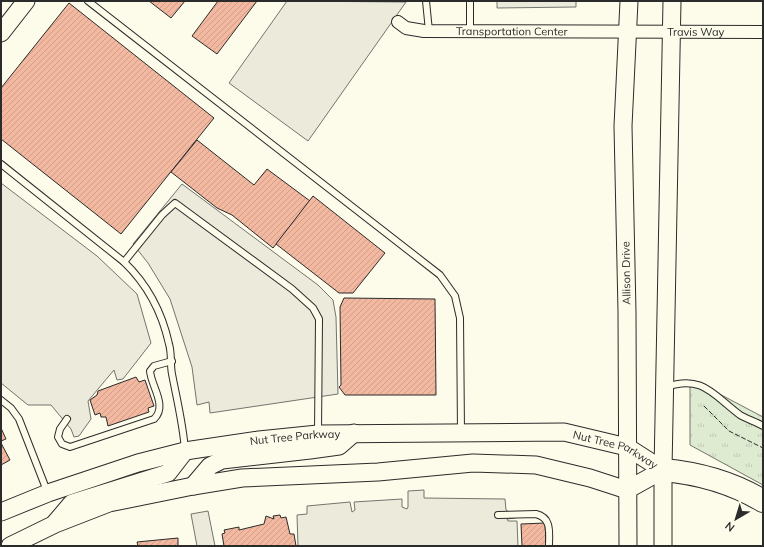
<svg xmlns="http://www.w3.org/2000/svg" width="764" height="547" font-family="Mulish,sans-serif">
<defs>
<pattern id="grass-tufts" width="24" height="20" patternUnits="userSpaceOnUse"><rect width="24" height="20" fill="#deebd1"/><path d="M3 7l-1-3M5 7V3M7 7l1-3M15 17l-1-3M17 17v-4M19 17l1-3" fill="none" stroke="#bfcab4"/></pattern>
<pattern id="building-hatch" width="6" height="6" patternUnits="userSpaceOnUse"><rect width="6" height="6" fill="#f2b8a0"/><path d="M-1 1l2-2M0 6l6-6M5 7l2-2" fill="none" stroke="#d09e8a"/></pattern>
</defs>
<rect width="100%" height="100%" fill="#fdfbea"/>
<path fill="url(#grass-tufts)" stroke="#74746e" d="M690 380 710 389 763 417V485L690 445Z"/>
<g fill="#eceadb" stroke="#74746e">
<path d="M287 1 406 2 308 141 229 83Z"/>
<path d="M497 1H576V7L497 8Z"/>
<path d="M1 183 97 256 137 294 151 343 123 379 117 380 114 370 88 401 91 419 79 436 74 437 71 429 51 405H28L1 383Z"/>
<path d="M182 184 318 285 333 300 336 317 338 394 210 413 209 402 197 405 192 367 170 299 148 263 133 244Z"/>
<path d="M424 490V498L505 499 506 510 509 512 515 513V518L507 519 508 521H517L518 546H298L297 515 307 514V506L350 502 352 512 355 510 354 502 402 499V507L407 509 408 507V491Z"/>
<path d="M208 511 215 546H197L191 514Z"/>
</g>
<g fill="url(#building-hatch)" stroke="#2b2b2b">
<path d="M149 1H185L171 18Z"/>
<path d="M218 1H257L217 54 192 36Z"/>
<path d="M69 3 214 118 121 234 1 139V88Z"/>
<path d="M197 140 254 185 267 169 310 201 273 248 232 215 217 208 171 172Z"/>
<path d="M313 196 385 253 353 293H339L276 244Z"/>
<path d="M344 298 435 299 436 395H345L339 387 341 385 340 307Z"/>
<path d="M136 377 139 382 145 380 154 406 148 408 149 412 108 426 106 417H101L100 413 95 415 90 400 97 395 98 391Z"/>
<path d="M1 428 6 439 1 441Z"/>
<path d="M1 443 10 460 1 465Z"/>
<path d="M280 515 281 518 286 517 290 534H294L296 546H224L222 534 225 533 224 530 239 527V530L264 524 266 516 274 519 273 516Z"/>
<path d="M545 523 546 543H548L549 546H522L521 524Z"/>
<path d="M178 538V546H138L137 542Z"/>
</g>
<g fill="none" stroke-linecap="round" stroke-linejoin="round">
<defs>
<g id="lane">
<path d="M88 1 440 275 455 296 460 318 461 432"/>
<path d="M426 1 429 31"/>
<path d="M470 31V1"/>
<path d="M1 164 124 262C148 285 162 312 169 344 172 354 170 364 172 374 177 400 183 424 185 450"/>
<path d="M124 262 162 215 175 203 292 289 313 308 319 319 318 432"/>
<path d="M666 387C703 374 714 396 740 415 747 419 756 422 763 426"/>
<path d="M1 400 11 408 19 419 47 491"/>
<path d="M67 419 60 429 58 437 62 444 70 447 154 419C168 406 151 386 150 371L154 366 172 361"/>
<path d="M498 515 536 514C552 518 549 532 549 546"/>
</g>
<g id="street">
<path id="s1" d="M398 22 406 28 424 31 763 32"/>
</g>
<g id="secondary">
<path d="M1 33 26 1"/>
<path d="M193 486 210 466 222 460 310 450 339 446 354 433"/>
<path id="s2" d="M1 512 48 493 138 463 185 451 259 440 318 434 564 432 627 447 663 470"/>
<path d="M55 523 72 503 168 473 185 451"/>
<path d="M10 546 55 524 109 503 193 486 242 478 378 472 473 463 536 465 590 478 627 490 663 470"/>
<path d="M628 546 627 312 623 126 629 1"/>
<path d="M663 546V470L672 1"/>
</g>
<path id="highway" d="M663 470C697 473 733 483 763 501"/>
</defs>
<use href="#lane" stroke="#2b2b2b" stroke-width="8"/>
<use href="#street" stroke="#2b2b2b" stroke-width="14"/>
<use href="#secondary" stroke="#2b2b2b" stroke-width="19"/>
<use href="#highway" stroke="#2b2b2b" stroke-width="24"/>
<use href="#lane" stroke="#fdfbea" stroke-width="6"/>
<use href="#street" stroke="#fdfbea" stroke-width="12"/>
<use href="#secondary" stroke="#fdfbea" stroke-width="17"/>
<use href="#highway" stroke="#fdfbea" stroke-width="22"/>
<path stroke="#2b2b2b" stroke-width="1" stroke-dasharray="5 2" stroke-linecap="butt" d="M704 406 729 431 763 448"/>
</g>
<g text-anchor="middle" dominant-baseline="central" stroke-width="3" stroke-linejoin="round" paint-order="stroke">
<g font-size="11" fill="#2b2b2b" stroke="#fdfbea">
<text stroke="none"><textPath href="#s1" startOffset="116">Transportation Center</textPath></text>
<text stroke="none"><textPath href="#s1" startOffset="300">Travis Way</textPath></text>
<text transform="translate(626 273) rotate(-91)">Allison Drive</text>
<text stroke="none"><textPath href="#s2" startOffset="305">Nut Tree Parkway</textPath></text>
<text stroke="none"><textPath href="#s2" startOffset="629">Nut Tree Parkway</textPath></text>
</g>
</g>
<rect width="764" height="547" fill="none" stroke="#2b2b2b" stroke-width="4"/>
<g transform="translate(736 519) rotate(218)" stroke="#fdfbea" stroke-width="3" paint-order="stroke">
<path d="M0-3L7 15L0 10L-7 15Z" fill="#2b2b2b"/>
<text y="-6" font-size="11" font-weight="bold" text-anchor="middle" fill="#2b2b2b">N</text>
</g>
</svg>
